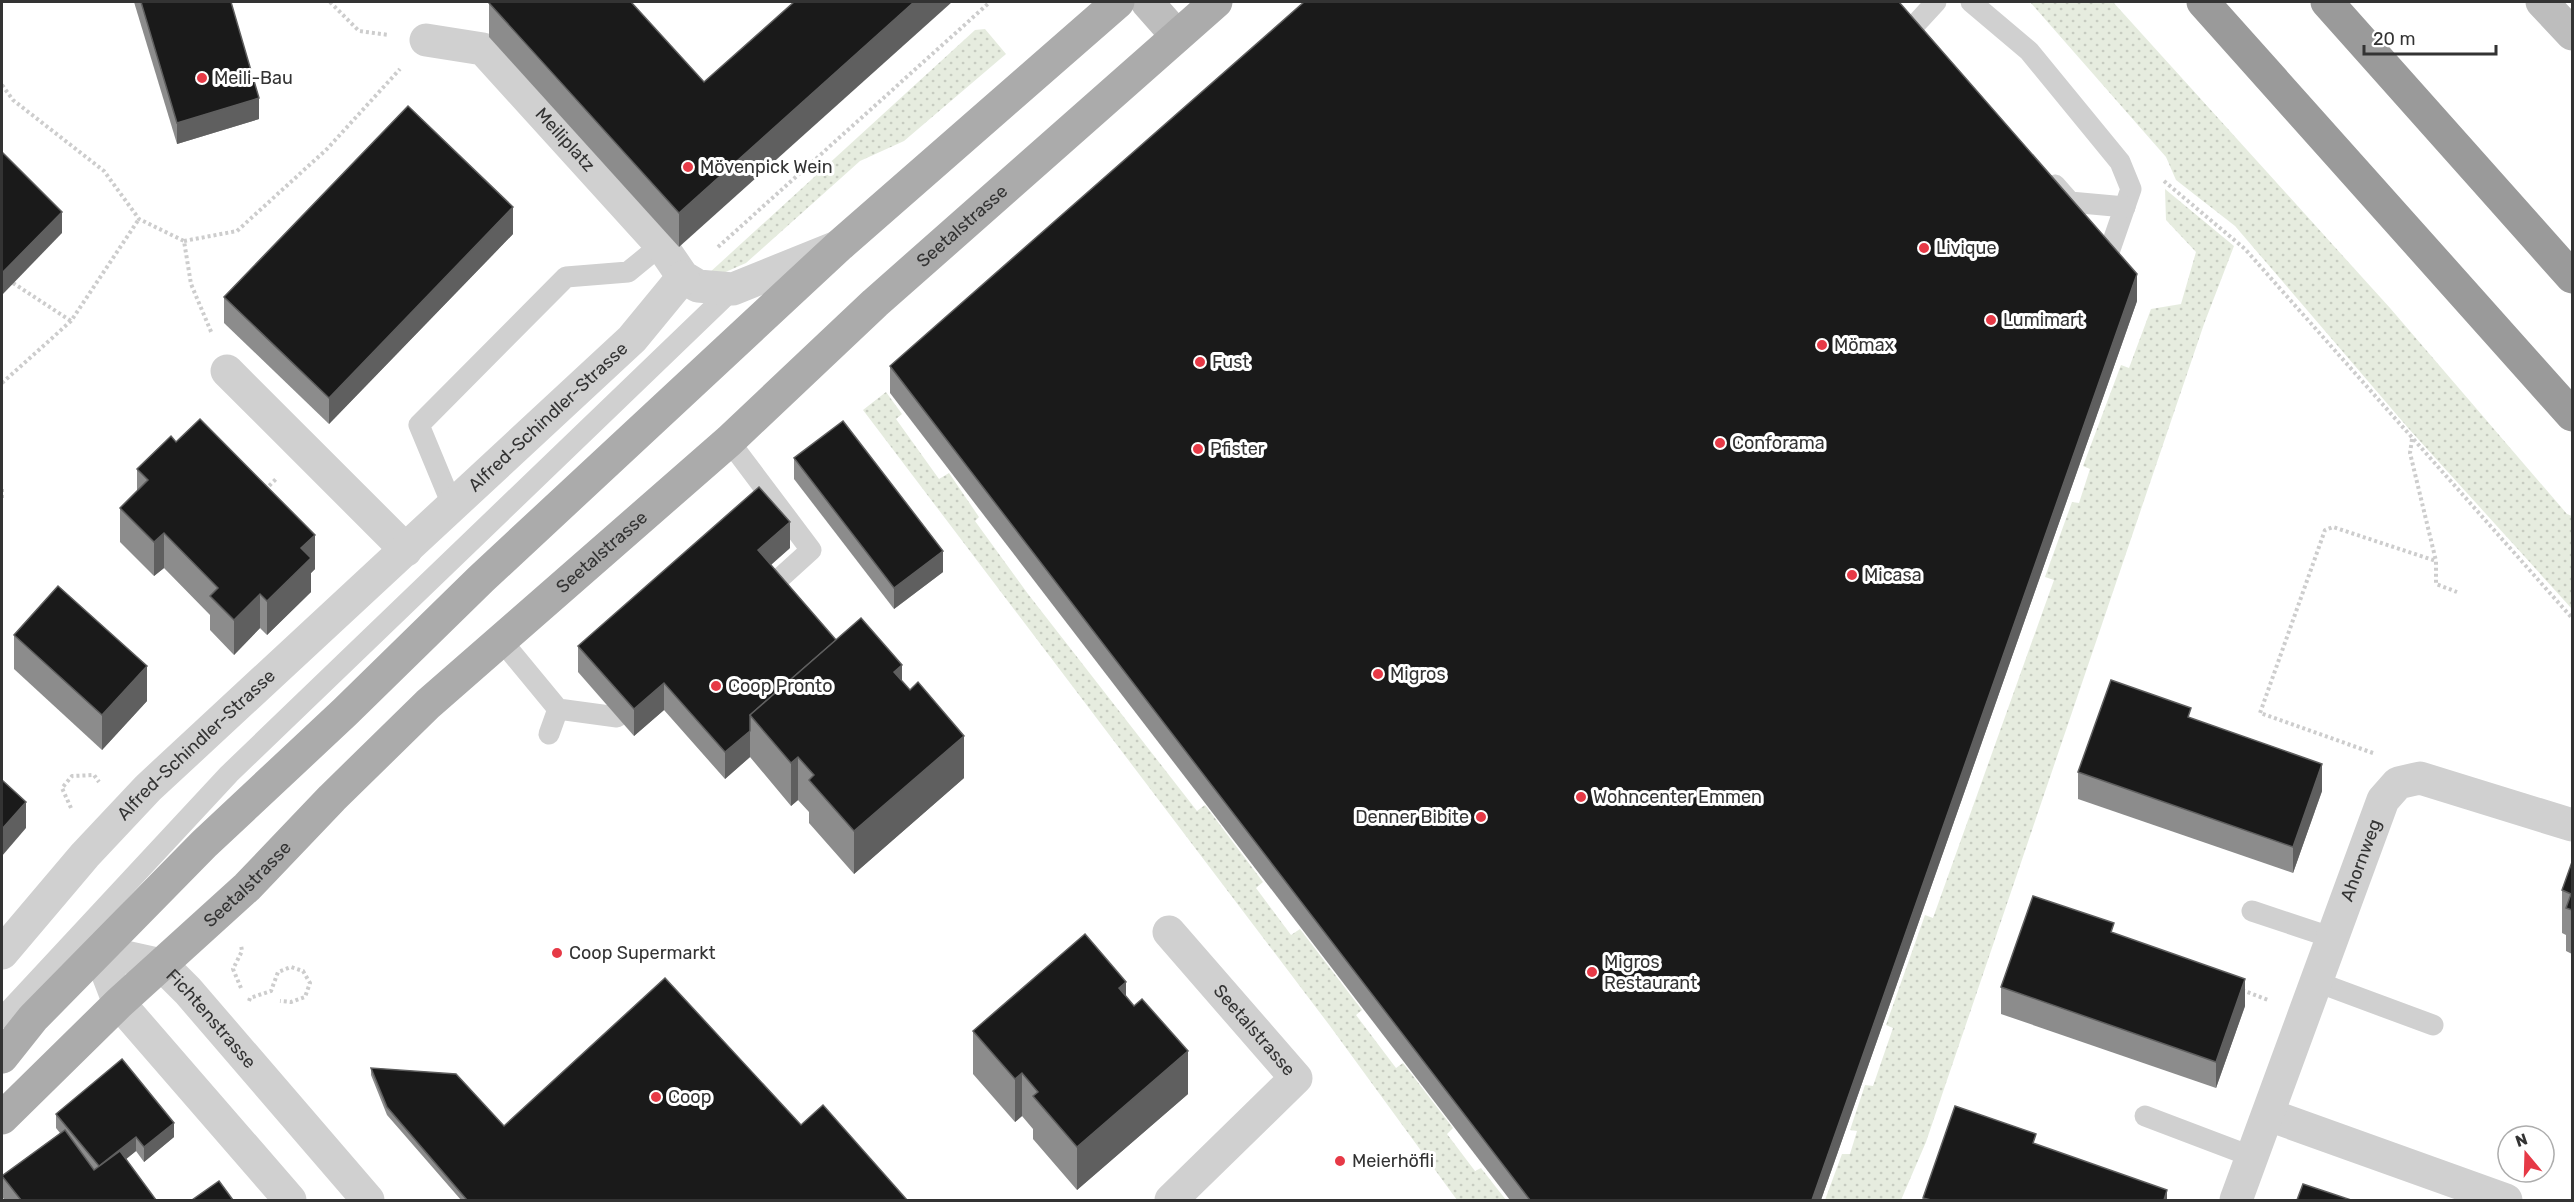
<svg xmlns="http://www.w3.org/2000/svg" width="2574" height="1202" font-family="Rubik,sans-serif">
<defs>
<pattern id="grass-dots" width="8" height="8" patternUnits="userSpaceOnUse" patternTransform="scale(1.5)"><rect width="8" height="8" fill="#e6ecdf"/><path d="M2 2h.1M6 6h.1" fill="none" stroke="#c6cbc0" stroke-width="1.8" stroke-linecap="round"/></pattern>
</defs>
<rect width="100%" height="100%" fill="#fff"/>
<g fill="url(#grass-dots)">
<path d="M2030 2H2113L2390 308 2567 514 2572 516V609L2409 429 2235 226 2176 180 2166 157Z"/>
<path d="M985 29 1006 54 904 141 860 161 746 263 721 274H708L975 30Z"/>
<path d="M2165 189 2234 246 2204 324 1926 1142 1901 1200H1825L1842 1154H1850L1857 1131 1850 1130 1865 1085 1873 1086 1893 1028 1886 1025 1925 915 1933 918 2054 580 2045 577 2072 502 2079 503 2090 469 2083 466 2121 365 2129 368 2151 309 2181 304 2196 252 2166 220Z"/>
<path d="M886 392 902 414 896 419 939 479 949 473 979 517 975 521 1028 594 1197 811 1205 805 1263 882 1256 888 1291 935 1300 929 1362 1010 1356 1015 1396 1068 1403 1063 1453 1128 1447 1134 1475 1171 1481 1168 1506 1200H1457L1330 1026 863 410Z"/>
</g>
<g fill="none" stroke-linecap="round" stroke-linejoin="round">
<g stroke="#cdcdcd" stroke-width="4" stroke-dasharray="3 3" stroke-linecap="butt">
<path d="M330 2 359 31 389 35"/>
<path d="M2 85 13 100 104 171 139 219 184 241 191 284 212 334"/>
<path d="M2164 181 2245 249 2572 618"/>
<path d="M184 241 237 231 327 149 400 69"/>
<path d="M718 247 990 2"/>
<path d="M13 283 71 321"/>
<path d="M2 383 71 321 139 219"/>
<path d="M2412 439 2410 453 2436 561V584L2457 592"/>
<path d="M2 489V498"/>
<path d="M265 490 277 478"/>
<path d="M2373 753 2260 713 2325 530 2333 527 2436 561"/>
<path d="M71 808 62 788 72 776 94 775 99 782"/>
<path d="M241 988 233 969 242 951 241 945"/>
<path d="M2242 990 2268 1000"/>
<path d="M249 1001 250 998 271 991 278 972 291 967 303 971 310 983 305 997 291 1002 280 1001"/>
</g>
<g stroke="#d0d0d0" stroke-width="21">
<path d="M1971 2 2029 51 2120 162 2131 189 2105 264"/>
<path d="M1903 32 1913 27 1936 2"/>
<path d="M2055 185 2070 202 2125 207"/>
<path d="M729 441 811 550 768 589"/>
<path d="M453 507 419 425 566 277 628 272 661 245"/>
<path d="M501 640 558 709 617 717"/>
<path d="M549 734 558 709"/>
<path d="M2252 911 2333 938"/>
<path d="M2317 982 2433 1025"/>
<path d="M2 1018 229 774 733 289"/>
<path d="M2145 1116 2253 1157"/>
</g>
<g stroke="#d0d0d0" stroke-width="33">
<path id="s1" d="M426 40 483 49 661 245 683 277 698 286 733 289 837 247"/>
<path d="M227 371 406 550"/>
<path id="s2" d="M1169 932 1296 1078 1171 1200"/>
<path id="s3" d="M2 953 85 855 148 788 632 339 683 277"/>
<path d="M2269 1115 2506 1200"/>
<path id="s4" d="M290 1200 119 1003 99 951 162 965 188 991 368 1200"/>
<path id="s5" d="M2236 1200 2383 800 2398 783 2420 778 2572 825"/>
</g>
<g stroke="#bdbdbd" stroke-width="33">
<path d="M1147 2 1177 36"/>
<path d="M2542 2 2572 34"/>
</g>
<g stroke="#ababab" stroke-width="33">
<path d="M2 1057 33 1018 204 844 345 712 481 579 840 245 1118 2"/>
<path id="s6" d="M2 1118 119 1003 247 887 332 798 428 704 729 441 875 303 1216 2"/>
</g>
<g stroke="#9a9a9a" stroke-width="33">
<path d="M2203 2 2572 415"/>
<path d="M2327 2 2572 277"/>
</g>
</g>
<g fill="#8c8c8c">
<path d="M134 2H231L259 119 177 144Z"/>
<path d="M489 3 704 82 679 247 489 37Z"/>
<path d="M513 234 329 424 224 323V297Z"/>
<path d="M2137 301 1821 1200H1510L890 393V366Z"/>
<path d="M794 458 943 572 894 609 794 479Z"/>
<path d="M137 469 315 569 311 573V592L267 635 260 628 234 655 210 630V615L164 568 154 576 120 542V508L137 491Z"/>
<path d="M790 548 771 565 836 640 902 681 964 778 854 874 809 823V812L798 800 791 806 750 757 725 779 664 710 634 736 578 672V646Z"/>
<path d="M14 635 147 701 102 750 14 669Z"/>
<path d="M2191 718 2322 791 2293 873 2078 799V772Z"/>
<path d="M2572 862V954L2566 951V935L2562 933V890Z"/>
<path d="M2114 933 2245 1006 2216 1088 2001 1014V987Z"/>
<path d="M1126 997 1188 1094 1077 1190 1033 1139V1129L1022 1116 1015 1122 973 1074V1031Z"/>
<path d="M371 1068 504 1126 907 1200H461L387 1115 371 1075Z"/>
<path d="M56 1114 174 1137 144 1162 136 1151 126 1159 156 1200H5L2 1197V1176L60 1133 56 1128Z"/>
</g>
<g fill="#5f5f5f">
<path d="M914 2H952L679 247V213Z"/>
<path d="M259 98V119L177 144V123Z"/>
<path d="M513 207V234L329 424V398Z"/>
<path d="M62 212V233L2 295V273Z"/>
<path d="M2137 274V301L1821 1200H1812Z"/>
<path d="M790 522V548L758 576V550Z"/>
<path d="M164 533V568L154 576V542Z"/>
<path d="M315 535V569L311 573V592L267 635V601L301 548Z"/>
<path d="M943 551V572L894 609V588Z"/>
<path d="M260 594V628L234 655V620Z"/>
<path d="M902 665V708L894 672Z"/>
<path d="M147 666V701L102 750V715Z"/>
<path d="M664 683V710L634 736V709Z"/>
<path d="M750 731V757L725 779V752Z"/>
<path d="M964 736V778L854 874V831Z"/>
<path d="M798 757V800L791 806V763Z"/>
<path d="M2322 764V791L2293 873V847Z"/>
<path d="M26 802V828L2 856V829Z"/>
<path d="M2245 979V1006L2216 1088V1062Z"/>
<path d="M1126 982V1025L1119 988Z"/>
<path d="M1188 1051V1094L1077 1190V1147Z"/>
<path d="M1022 1073V1116L1015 1122V1079Z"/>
<path d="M174 1123V1137L144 1162V1147Z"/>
<path d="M136 1137V1151L99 1181V1167Z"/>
<path d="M2167 1190V1200H2164Z"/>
</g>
<g fill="#1a1a1a" stroke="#5f5f5f" stroke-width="1.5">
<path d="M141 2H231L259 98 177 123Z"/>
<path d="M491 2H631L704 82 794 2H914L679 213 489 3Z"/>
<path d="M1304 2H1899L2137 274 1812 1200H1530L890 366Z"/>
<path d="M408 106 513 207 329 398 224 297Z"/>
<path d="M2 152 62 212 2 273Z"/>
<path d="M200 419 315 535 301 548 311 558 267 601 260 594 234 620 210 596 218 588 164 533 154 542 120 508 148 480 137 469 171 436 176 442Z"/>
<path d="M843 421 943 551 894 588 794 458Z"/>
<path d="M759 487 790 522 758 550 836 640 750 715V731L725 752 664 683 634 709 578 646Z"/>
<path d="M58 586 147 666 102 715 14 635Z"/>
<path d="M861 618 902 665 894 672 910 690 918 682 964 736 854 831 809 780 814 775 798 757 791 763 750 715Z"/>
<path d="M2111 680 2191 708 2188 717 2322 764 2293 847 2078 772Z"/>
<path d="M2 780 26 802 2 829Z"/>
<path d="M2572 862V910L2566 908 2571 894 2562 890Z"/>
<path d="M2033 896 2114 923 2111 932 2245 979 2216 1062 2001 987Z"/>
<path d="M1085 934 1126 982 1119 988 1134 1006 1142 999 1188 1051 1077 1147 1033 1096 1038 1092 1022 1073 1015 1079 973 1031Z"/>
<path d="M665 978 801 1125 823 1105 907 1200H467L387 1107 371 1068 456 1074 504 1126Z"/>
<path d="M122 1059 174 1123 144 1147 136 1137 99 1166 56 1114Z"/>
<path d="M1955 1106 2036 1134 2033 1143 2167 1190 2164 1200H1931L1923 1198Z"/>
<path d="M65 1130 94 1170 120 1151 156 1200H21L2 1176Z"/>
<path d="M219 1181 233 1200H192Z"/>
<path d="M2303 1184 2351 1200H2297Z"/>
</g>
<g fill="#e63946" stroke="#fff" stroke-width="2">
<circle cx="202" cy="78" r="6"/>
<circle cx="688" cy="167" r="6"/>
<circle cx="1924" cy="248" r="6"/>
<circle cx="1991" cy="320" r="6"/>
<circle cx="1822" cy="345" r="6"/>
<circle cx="1200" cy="362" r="6"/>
<circle cx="1720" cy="443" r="6"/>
<circle cx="1198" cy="449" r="6"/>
<circle cx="1852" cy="575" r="6"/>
<circle cx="1378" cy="674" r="6"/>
<circle cx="716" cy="686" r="6"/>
<circle cx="1581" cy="797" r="6"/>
<circle cx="1481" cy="817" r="6"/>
<circle cx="557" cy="953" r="6"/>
<circle cx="1592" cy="972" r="6"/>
<circle cx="656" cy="1097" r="6"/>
<circle cx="1340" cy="1161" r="6"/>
</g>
<g text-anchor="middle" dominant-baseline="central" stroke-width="6" stroke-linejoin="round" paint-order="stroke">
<g font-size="18" fill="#333" stroke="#fff" text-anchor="start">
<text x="214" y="78">Meili-Bau</text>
<text x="700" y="167">Mövenpick Wein</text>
<text x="1936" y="248">Livique</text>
<text x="2003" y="320">Lumimart</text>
<text x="1834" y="345">Mömax</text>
<text x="1212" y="362">Fust</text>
<text x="1732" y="443">Conforama</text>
<text x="1210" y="449">Pfister</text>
<text x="1864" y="575">Micasa</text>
<text x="1390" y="674">Migros</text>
<text x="728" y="686">Coop Pronto</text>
<text x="1593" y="797">Wohncenter Emmen</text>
<text x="1469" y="817" text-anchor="end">Denner Bibite</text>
<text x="569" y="953">Coop Supermarkt</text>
<text x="1604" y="962">Migros<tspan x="1604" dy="21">Restaurant</tspan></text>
<text x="668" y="1097">Coop</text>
<text x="1352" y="1161">Meierhöfli</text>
</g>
<g font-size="18" fill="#333" stroke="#fff">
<text stroke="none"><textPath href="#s1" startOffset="180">Meiliplatz</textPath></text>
<text stroke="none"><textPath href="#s6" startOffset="1311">Seetalstrasse</textPath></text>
<text stroke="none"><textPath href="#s3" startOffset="766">Alfred-Schindler-Strasse</textPath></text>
<text stroke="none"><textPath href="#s6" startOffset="825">Seetalstrasse</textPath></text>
<text stroke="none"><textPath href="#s3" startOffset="285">Alfred-Schindler-Strasse</textPath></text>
<text stroke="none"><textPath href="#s5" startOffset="362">Ahornweg</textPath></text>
<text stroke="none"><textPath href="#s6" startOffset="339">Seetalstrasse</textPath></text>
<text stroke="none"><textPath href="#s4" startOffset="454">Fichtenstrasse</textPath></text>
<text stroke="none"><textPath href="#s2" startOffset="130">Seetalstrasse</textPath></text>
</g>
</g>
<rect width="2574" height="1202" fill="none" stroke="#333333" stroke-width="6"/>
<g transform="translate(2526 1154) rotate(341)"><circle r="28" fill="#ffffff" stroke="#adadad" stroke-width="1.5"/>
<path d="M0-4.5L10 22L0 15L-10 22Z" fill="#e63946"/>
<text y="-9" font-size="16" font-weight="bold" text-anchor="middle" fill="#333333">N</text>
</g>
<path d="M2364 45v9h132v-9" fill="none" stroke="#333333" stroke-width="3"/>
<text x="2373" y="45" font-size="18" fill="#333333" stroke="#ffffff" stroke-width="4.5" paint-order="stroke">20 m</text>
</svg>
